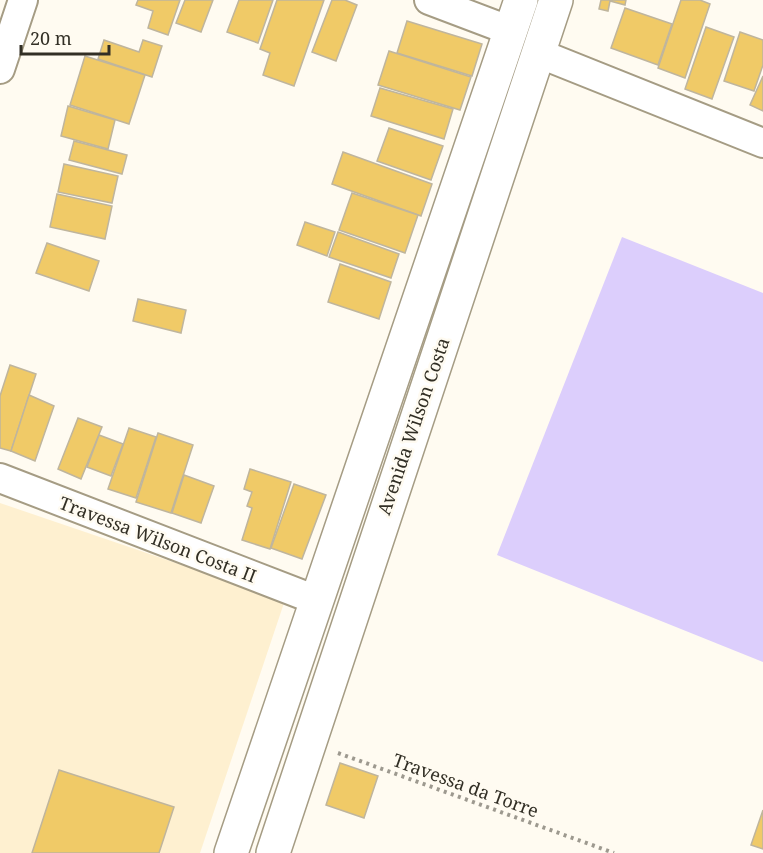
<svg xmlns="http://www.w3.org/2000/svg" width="763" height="853" font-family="'Noto Serif',serif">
<rect width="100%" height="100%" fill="#fffbf1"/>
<path fill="#fef0d0" d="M0 503 285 600 200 853H0Z"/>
<path fill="#dccefc" d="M622 237 763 293V662L497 555Z"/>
<g fill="#f0ca67" stroke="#bfb59d" stroke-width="1.5">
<path d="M138 0H180L168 35 148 28 153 11 136 5Z"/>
<path d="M185 0H213L201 32 176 23Z"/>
<path d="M239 0H273L258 43 227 32Z"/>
<path d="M277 0H324L294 86 263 75 270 53 260 49Z"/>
<path d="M332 0H345L357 5 336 61 312 52Z"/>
<path d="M601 0H626L625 5 610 1 608 11 599 9Z"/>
<path d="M681 0H700L710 4 685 78 658 68Z"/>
<path d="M625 8 672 24 658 65 611 48Z"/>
<path d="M407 21 482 44 472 76 397 53Z"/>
<path d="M706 27 734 37 712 99 685 89Z"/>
<path d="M740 32 763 40V65L754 91 724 81Z"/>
<path d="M104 40 139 52 143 40 162 46 152 77 98 59Z"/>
<path d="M389 51 471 77 460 110 378 85Z"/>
<path d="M85 56 145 75 129 124 70 105Z"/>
<path d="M763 76V111L750 105Z"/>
<path d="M380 88 453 109 444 139 371 116Z"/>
<path d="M68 106 115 120 108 149 61 136Z"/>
<path d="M389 128 443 146 431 180 377 161Z"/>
<path d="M74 141 127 155 122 174 69 160Z"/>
<path d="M343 152 432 184 421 216 332 184Z"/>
<path d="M64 164 118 176 112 203 58 192Z"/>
<path d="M352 193 418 215 405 253 339 230Z"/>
<path d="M57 194 112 206 105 239 50 227Z"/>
<path d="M305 222 335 232 327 256 297 245Z"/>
<path d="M338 232 399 254 391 278 329 257Z"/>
<path d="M47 243 99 261 89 291 36 273Z"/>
<path d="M340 264 391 282 379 319 328 302Z"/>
<path d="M138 299 186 310 181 333 133 321Z"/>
<path d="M10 365 36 374 11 451 0 448V396Z"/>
<path d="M29 395 54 406 35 461 11 451Z"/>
<path d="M78 418 102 427 81 479 58 469Z"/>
<path d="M129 428 156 437 136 498 108 489Z"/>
<path d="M158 433 193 445 171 513 136 502Z"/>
<path d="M99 435 123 444 111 476 87 467Z"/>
<path d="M250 469 291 482 270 549 242 540 252 508 247 506 252 492 244 489Z"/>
<path d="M184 475 214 486 201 523 172 513Z"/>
<path d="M294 484 326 495 302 559 271 548Z"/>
<path d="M340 763 378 776 364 818 326 805Z"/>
<path d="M59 770 174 807 159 853H32Z"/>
<path d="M763 810V849L751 845Z"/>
</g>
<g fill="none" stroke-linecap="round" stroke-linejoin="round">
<defs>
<g id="minor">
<path d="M429 0 511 31"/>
<path d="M538 53 763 143"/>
<path d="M0 69 23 0"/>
<path d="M0 478 316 600"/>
</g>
<g id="tertiary">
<path d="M231 853 521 0"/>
<path d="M273 853 556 0"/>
</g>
</defs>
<use href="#minor" stroke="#a59c84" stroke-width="32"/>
<use href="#tertiary" stroke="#a59c84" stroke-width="36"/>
<path stroke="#9d998f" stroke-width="4" stroke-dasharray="3 4.5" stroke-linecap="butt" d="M338 753 614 853"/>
<use href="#minor" stroke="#fff" stroke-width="28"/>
<use href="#tertiary" stroke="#fff" stroke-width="33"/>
</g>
<g text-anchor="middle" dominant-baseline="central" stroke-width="5" stroke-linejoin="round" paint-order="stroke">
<g font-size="18" fill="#322f25" stroke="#fffbf1">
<text transform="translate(413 426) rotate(-71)">Avenida Wilson Costa</text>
<text transform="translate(158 539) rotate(21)">Travessa Wilson Costa II</text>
<text transform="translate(466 785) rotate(20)">Travessa da Torre</text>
</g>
</g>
<path d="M21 45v9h88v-9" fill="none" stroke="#322f25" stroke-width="3"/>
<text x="30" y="45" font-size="18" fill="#322f25" stroke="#fffbf1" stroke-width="4.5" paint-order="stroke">20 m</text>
</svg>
